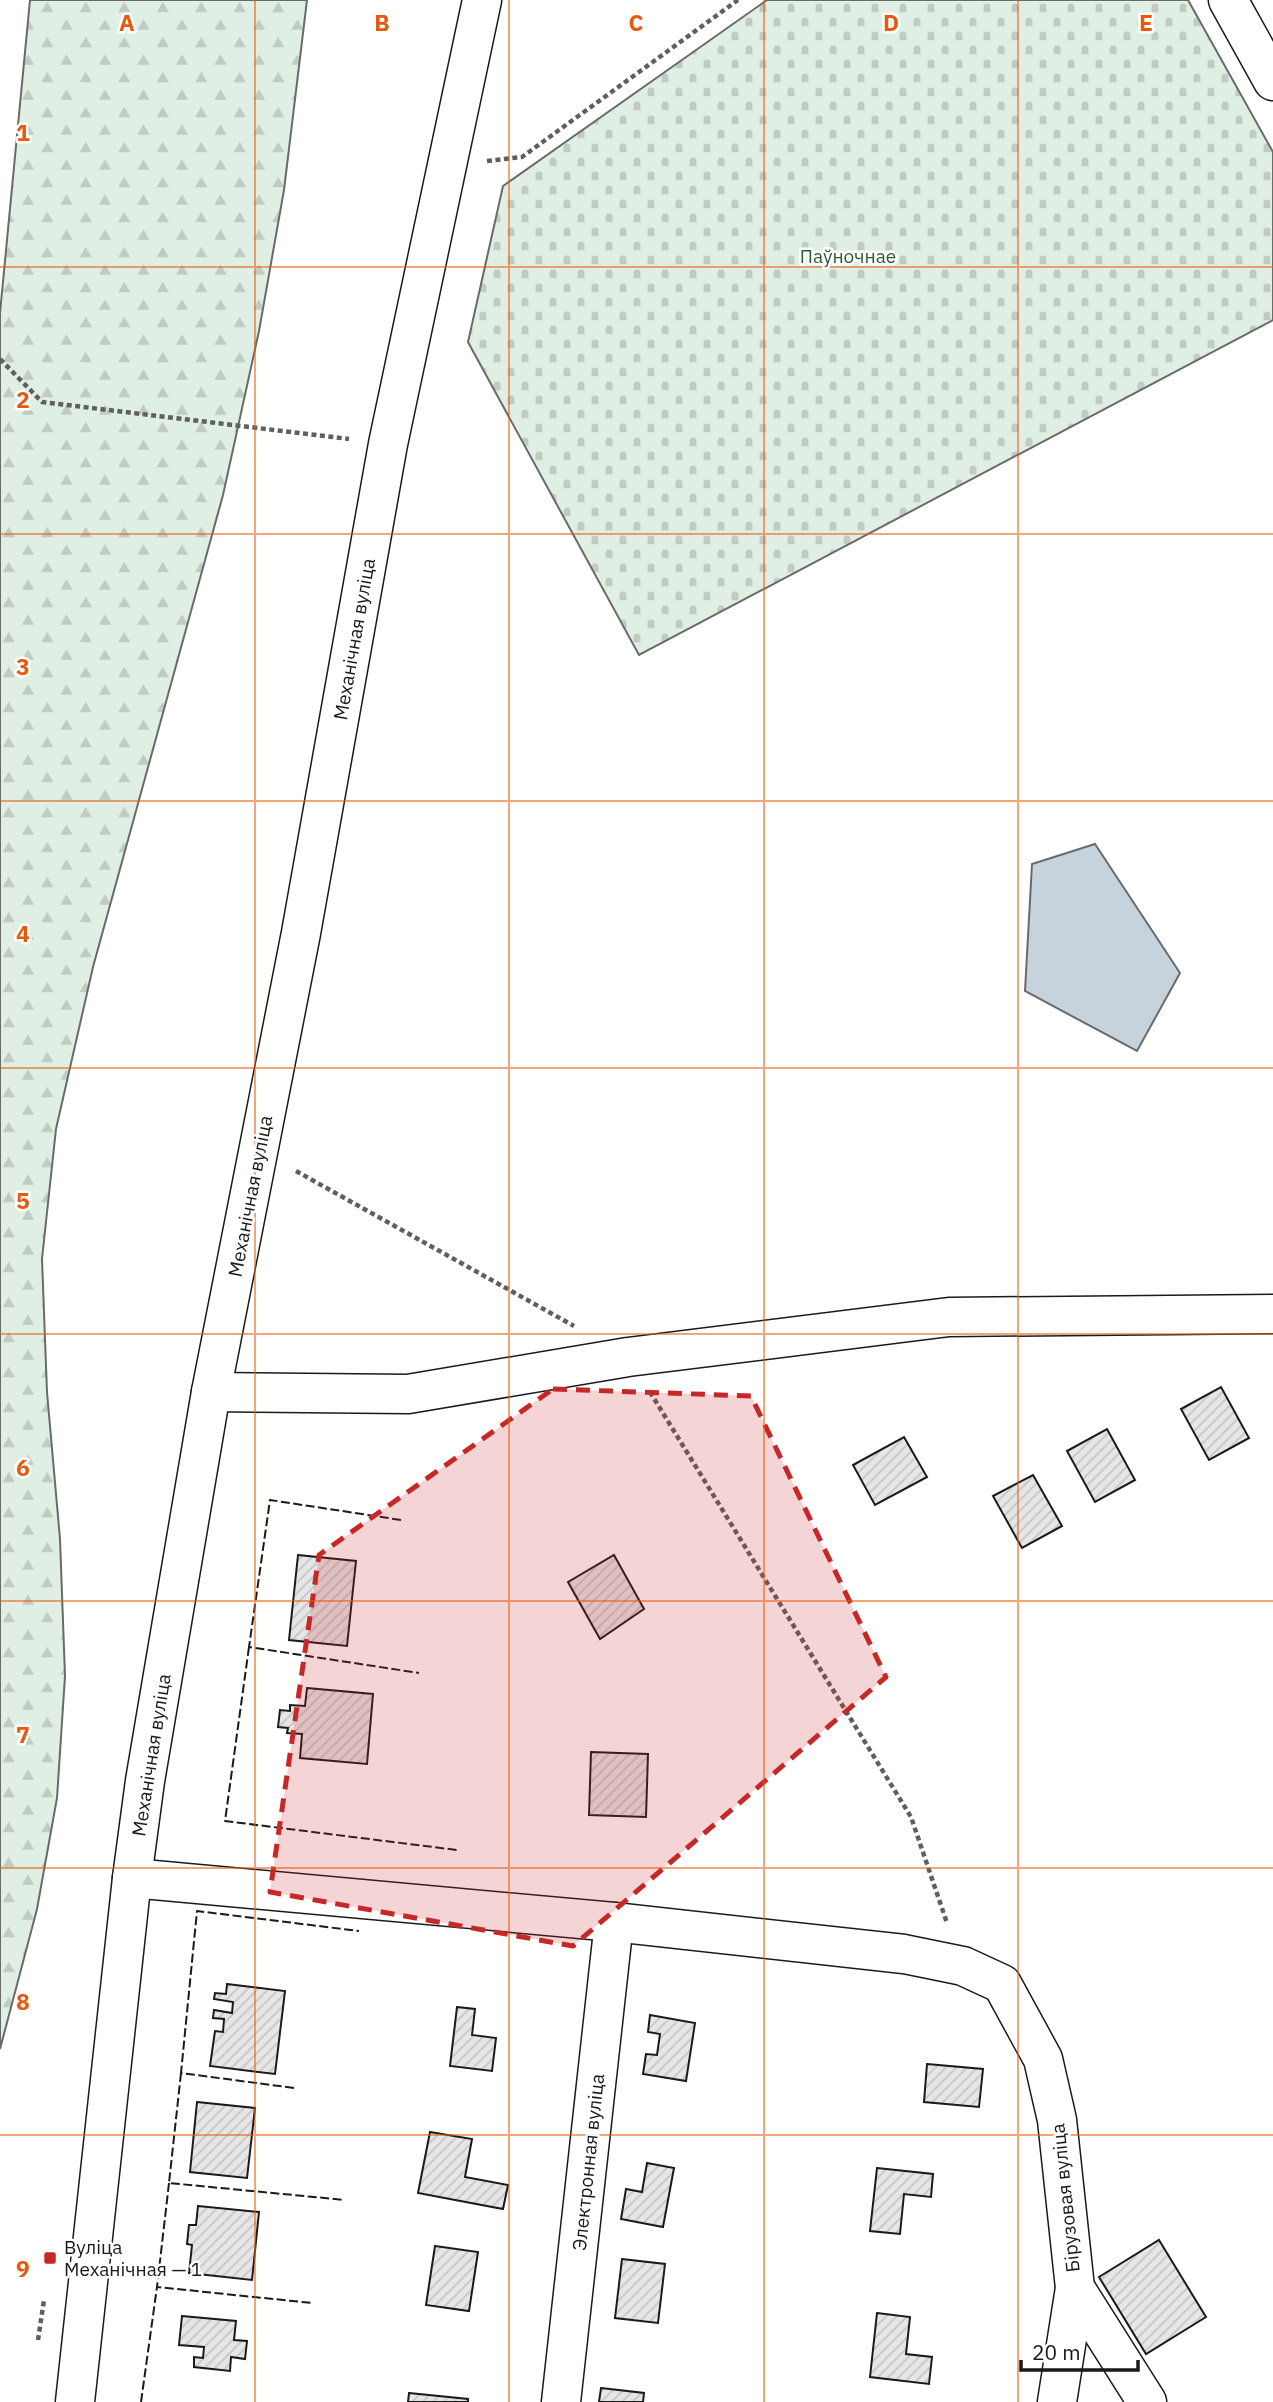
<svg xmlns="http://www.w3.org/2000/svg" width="1273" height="2402" font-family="'IBM Plex Sans',sans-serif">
<defs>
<pattern id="forest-firs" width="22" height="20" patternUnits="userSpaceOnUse" patternTransform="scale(1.75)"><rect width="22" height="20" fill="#e0efe3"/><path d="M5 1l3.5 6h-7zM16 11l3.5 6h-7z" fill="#c0ccc2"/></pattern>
<pattern id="cemetery-stones" width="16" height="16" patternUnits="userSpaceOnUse" patternTransform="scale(1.75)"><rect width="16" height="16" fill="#e0efe3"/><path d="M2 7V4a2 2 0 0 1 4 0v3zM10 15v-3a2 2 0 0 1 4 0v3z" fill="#c0ccc2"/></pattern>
<pattern id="building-hatch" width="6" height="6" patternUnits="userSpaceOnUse" patternTransform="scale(1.75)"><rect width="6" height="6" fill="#e6e6e6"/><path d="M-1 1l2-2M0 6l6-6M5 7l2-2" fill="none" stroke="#c5c5c5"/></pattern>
</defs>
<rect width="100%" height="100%" fill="#fff"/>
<path fill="url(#forest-firs)" stroke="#6a6a6a" stroke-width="2" d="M30 0H307L284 190 259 331 223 495 93 967 56 1129 42 1259 47 1392 60 1539 65 1676 57 1798 37 1909 0 2049V313Z"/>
<path fill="url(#cemetery-stones)" stroke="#6a6a6a" stroke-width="2" d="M767 0H1188L1273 152V320L639 655 468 342 503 186Z"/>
<path fill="#c6d2dc" stroke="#6a6a6a" stroke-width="2" d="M1095 844 1180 973 1137 1051 1025 991 1032 864Z"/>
<g fill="url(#building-hatch)" stroke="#1a1a1a" stroke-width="2">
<path d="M1221 1387 1249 1438 1209 1460 1181 1409Z"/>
<path d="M1107 1429 1135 1480 1095 1502 1067 1451Z"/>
<path d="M904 1437 927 1477 875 1505 853 1465Z"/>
<path d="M1033 1475 1062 1526 1022 1548 993 1496Z"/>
<path d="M298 1555 356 1561 347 1646 289 1640Z"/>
<path d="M614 1555 644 1609 600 1639 568 1582Z"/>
<path d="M307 1688 373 1694 367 1764 300 1758 302 1734 287 1733 288 1728 278 1727 280 1710 290 1711V1705L305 1706Z"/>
<path d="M591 1752 648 1754 646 1817 589 1815Z"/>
<path d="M227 1984 285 1991 275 2074 210 2066 215 2031 223 2032 224 2019 213 2018 214 2010 232 2013 233 2002 214 1999 215 1993 226 1994Z"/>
<path d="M457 2007 475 2009 472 2035 496 2038 492 2071 450 2066Z"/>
<path d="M650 2015 695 2023 686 2081 643 2074 646 2054 657 2055 660 2034 648 2032Z"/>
<path d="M927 2064 983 2069 979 2107 924 2102Z"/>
<path d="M197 2102 255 2108 247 2178 190 2172Z"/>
<path d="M430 2132 472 2139 465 2177 508 2185 503 2209 418 2193Z"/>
<path d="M647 2163 674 2168 663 2227 621 2219 626 2189 642 2192Z"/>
<path d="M877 2168 933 2174 931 2197 904 2194 900 2234 870 2231Z"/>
<path d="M198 2206 259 2212 252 2280 189 2273 192 2245 187 2244 189 2225H196Z"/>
<path d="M1159 2240 1206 2317 1146 2354 1099 2277Z"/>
<path d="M435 2246 478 2252 469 2311 426 2305Z"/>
<path d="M622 2259 665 2264 658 2323 615 2318Z"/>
<path d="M877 2313 910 2317 906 2354 932 2357 929 2384 870 2377Z"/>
<path d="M182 2316 236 2321 234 2340 247 2341 245 2359 231 2357 230 2371 194 2367V2357L203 2358 204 2347 179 2345Z"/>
<path d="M601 2388 644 2393 643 2402H599Z"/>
<path d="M409 2393 468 2399V2402H408Z"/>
</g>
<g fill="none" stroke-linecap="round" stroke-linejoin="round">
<defs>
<g id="minor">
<path d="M1228 0 1273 81"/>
<path d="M211 1392 408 1394 628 1357 949 1317 1273 1314"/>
<path d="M132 1878 614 1922 904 1954 963 1966 1002 1984 1043 2059 1057 2120 1075 2288 1147 2402"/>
<path d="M75 2402 132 1878 145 1781 211 1392 301 933 388 444 482 0"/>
<path d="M561 2402 614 1922"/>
<path d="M1057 2402 1075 2288"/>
</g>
</defs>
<use href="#minor" stroke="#1a1a1a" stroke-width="41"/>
<g stroke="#5f5f5f" stroke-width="4.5" stroke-dasharray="5 3.5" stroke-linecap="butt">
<path d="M487 161 522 157 738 0"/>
<path d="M0 359 42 402 349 439"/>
<path d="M296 1171 574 1326"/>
<path d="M650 1392 911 1817 947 1923"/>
<path d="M38 2340 44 2300"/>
</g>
<use href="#minor" stroke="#fff" stroke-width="38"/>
<g stroke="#1a1a1a" stroke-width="2" stroke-dasharray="9 3.5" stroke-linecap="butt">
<path d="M401 1520 270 1500 249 1647 419 1673"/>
<path d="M249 1647 225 1821 457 1850"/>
<path d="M181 2073 169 2183 345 2200"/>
<path d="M294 2088 181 2073 197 1911 359 1931"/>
<path d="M169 2183 157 2287 312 2303"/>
<path d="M141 2402 157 2287"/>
</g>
</g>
<path fill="#c62828" fill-opacity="0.2" stroke="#c62828" stroke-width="5" stroke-dasharray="14 9" stroke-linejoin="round" d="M553 1389 751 1396 886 1677 573 1946 270 1892 319 1555Z"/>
<path fill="none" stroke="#e8590c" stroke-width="2" stroke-opacity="0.55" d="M255 0V2402M509 0V2402M764 0V2402M1018 0V2402M0 267H1273M0 534H1273M0 801H1273M0 1068H1273M0 1334H1273M0 1601H1273M0 1868H1273M0 2135H1273"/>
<rect fill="#c62828" stroke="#fff" stroke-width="2.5" x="43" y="2251" width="14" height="14" rx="3.5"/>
<g text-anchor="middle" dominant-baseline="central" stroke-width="5" stroke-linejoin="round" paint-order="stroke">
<g font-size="19" fill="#2b5a34" stroke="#fff">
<text x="848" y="256">Паўночнае</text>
</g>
<g font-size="19" fill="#1a1a1a" stroke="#fff">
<text transform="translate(354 639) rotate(-80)">Механічная вуліца</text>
<text transform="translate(250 1196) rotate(-79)">Механічная вуліца</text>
<text transform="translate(151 1755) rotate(-81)">Механічная вуліца</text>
<text transform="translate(588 2162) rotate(-84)">Электронная вуліца</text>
<text transform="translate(1065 2198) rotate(-96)">Бірузовая вуліца</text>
</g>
<g font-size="19" fill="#1a1a1a" stroke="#fff" text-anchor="start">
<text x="64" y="2247">Вуліца<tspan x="64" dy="22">Механічная — 1</tspan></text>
</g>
</g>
<g font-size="23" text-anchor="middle" font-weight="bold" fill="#e8590c" stroke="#fff" stroke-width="5" stroke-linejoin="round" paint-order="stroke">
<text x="127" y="31">A</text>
<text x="382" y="31">B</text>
<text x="636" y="31">C</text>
<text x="891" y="31">D</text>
<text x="1146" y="31">E</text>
<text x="23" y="141">1</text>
<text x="23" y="408">2</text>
<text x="23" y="675">3</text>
<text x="23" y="942">4</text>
<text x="23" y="1209">5</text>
<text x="23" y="1476">6</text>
<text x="23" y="1743">7</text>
<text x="23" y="2010">8</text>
<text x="23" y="2277">9</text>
</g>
<path d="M1021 2360v10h117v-10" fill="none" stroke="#1a1a1a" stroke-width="3.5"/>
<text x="1032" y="2360" font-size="21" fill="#1a1a1a" stroke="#ffffff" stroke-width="5" paint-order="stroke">20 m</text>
</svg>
